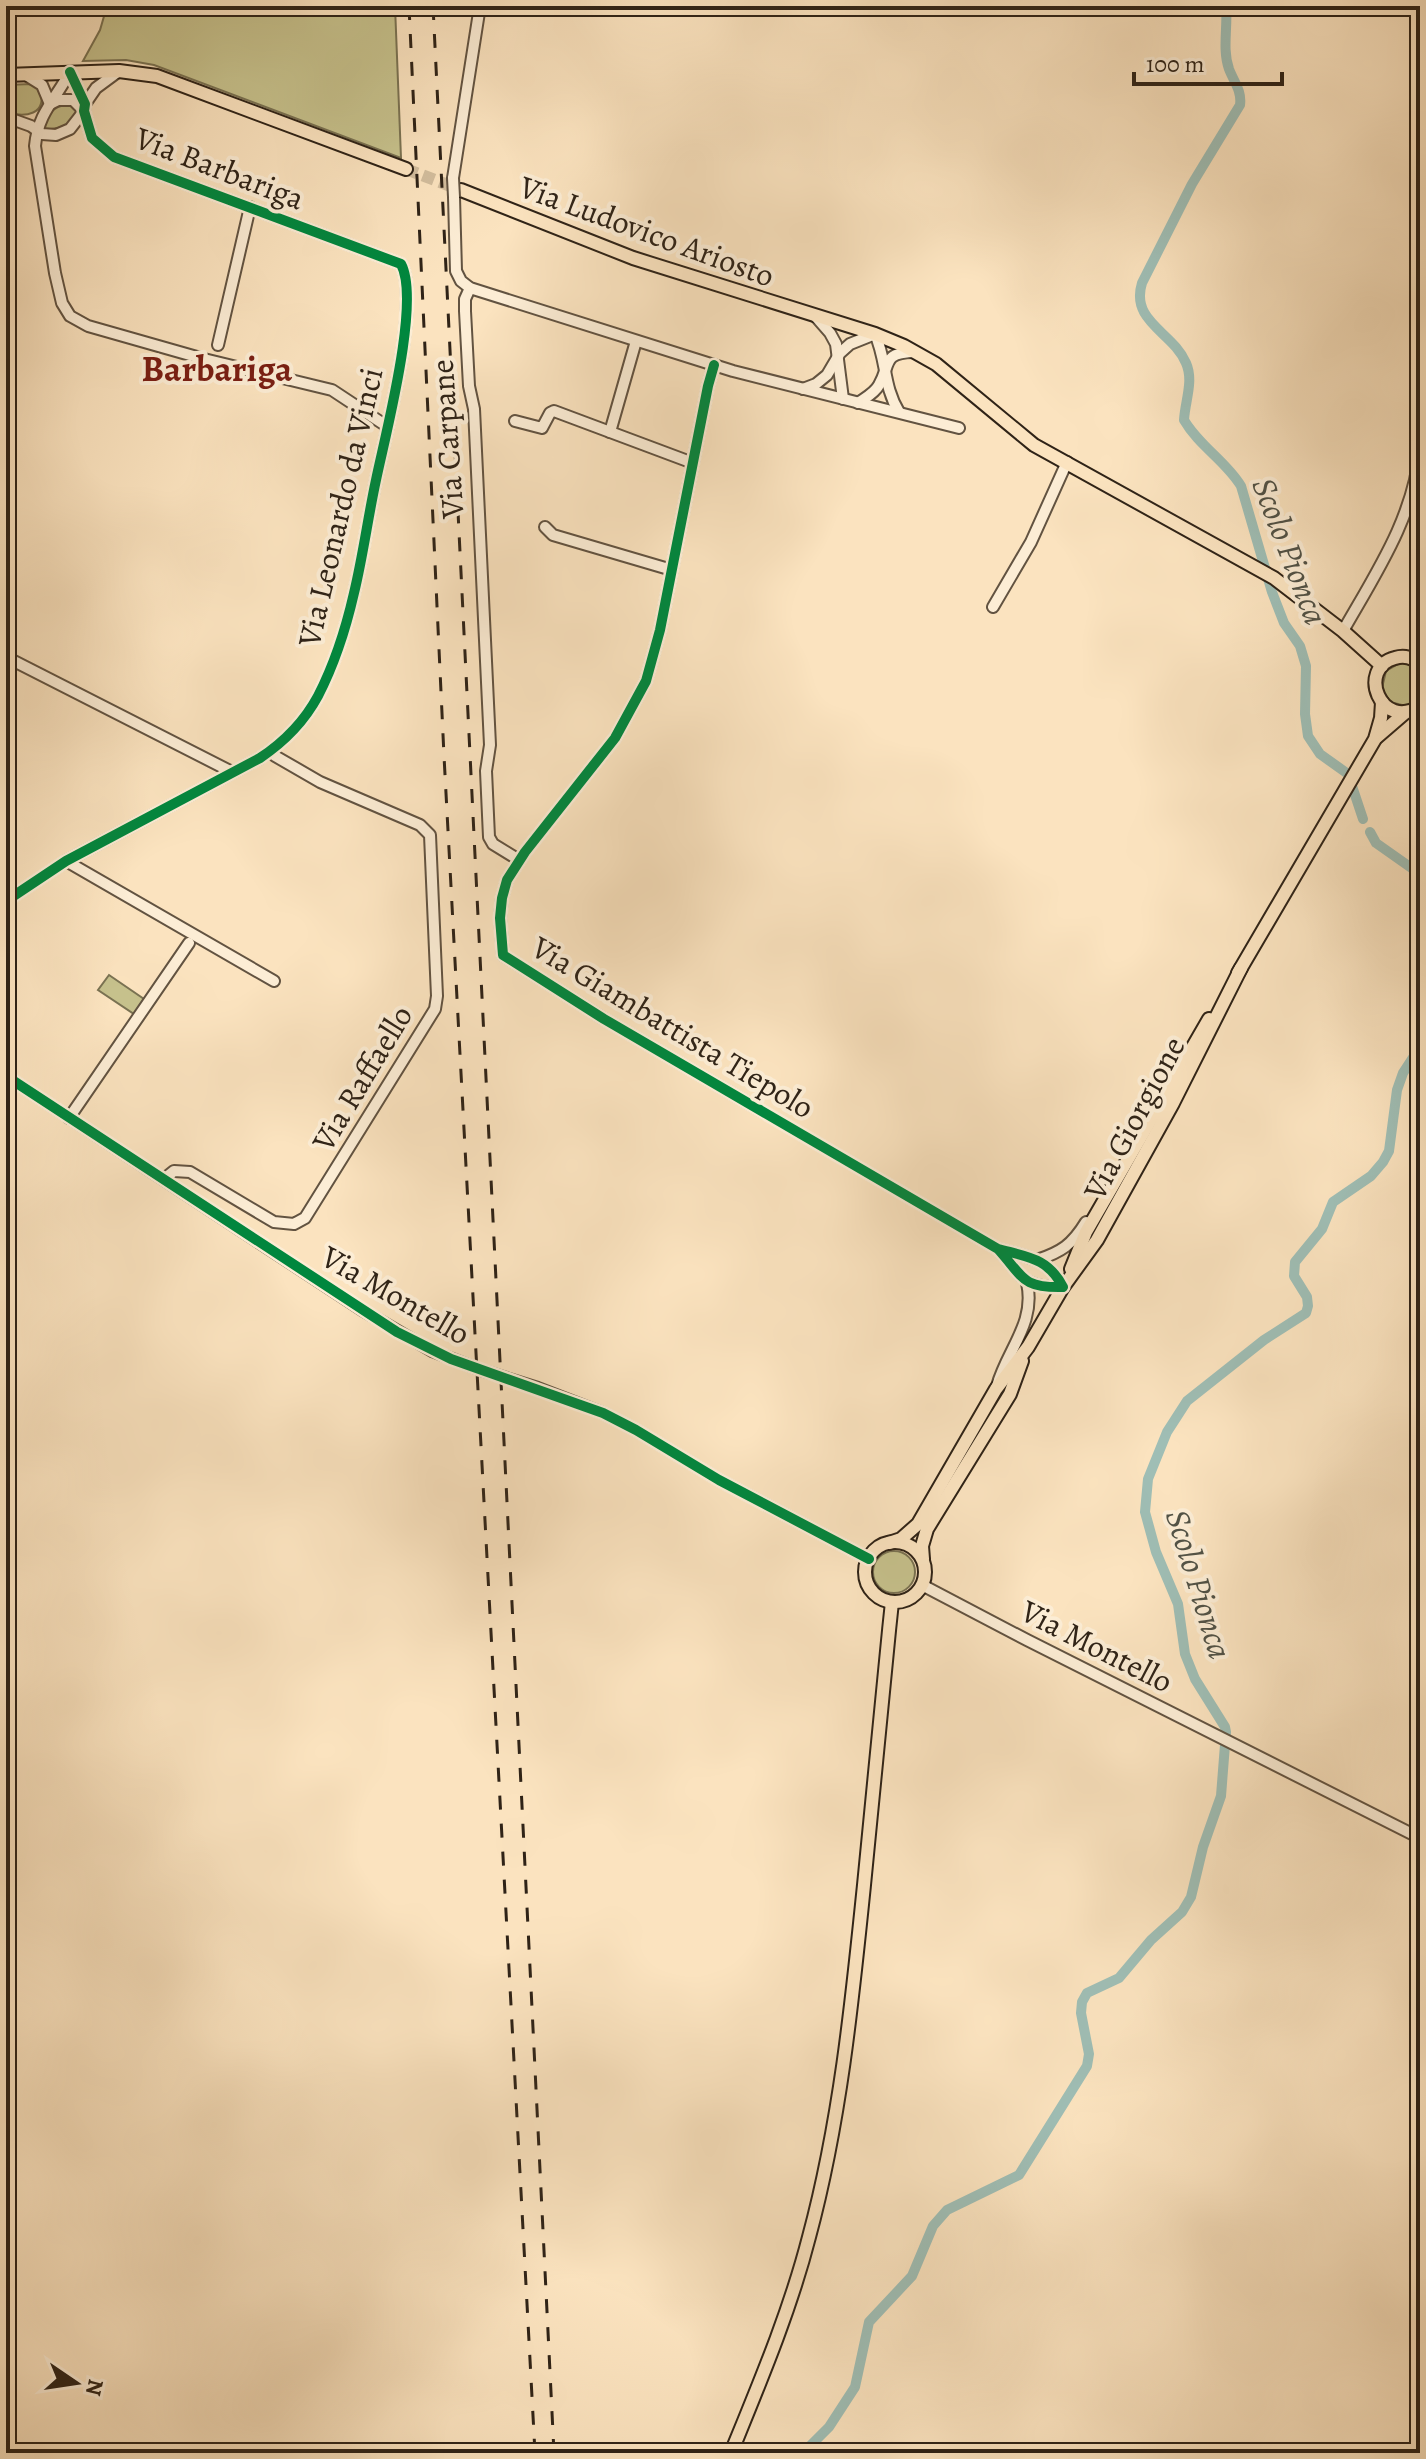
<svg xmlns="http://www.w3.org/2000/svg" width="1426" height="2459" font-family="Alegreya,serif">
<rect width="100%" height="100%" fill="#fbe3bf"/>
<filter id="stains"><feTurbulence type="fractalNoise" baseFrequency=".0025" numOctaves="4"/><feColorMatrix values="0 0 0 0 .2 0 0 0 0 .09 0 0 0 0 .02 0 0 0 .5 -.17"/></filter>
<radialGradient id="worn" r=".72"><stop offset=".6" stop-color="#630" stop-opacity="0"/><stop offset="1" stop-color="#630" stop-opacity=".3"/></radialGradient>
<g fill="#c6c18c" stroke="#7a7252" stroke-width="2">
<path d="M107 6H395L401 158 154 65 126 60 83 61 100 30Z"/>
<path d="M31 84 40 89C48 115 25 118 6 112V85Z"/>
<path d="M72 104 77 113C69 126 60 130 45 129L43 125C49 111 56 105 72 104Z"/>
<path d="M1400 663 1412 664 1420 671V699L1406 706 1390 702 1382 688 1386 671Z"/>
<path d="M109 975 144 999 134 1014 98 990Z"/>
<circle cx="894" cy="1572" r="21"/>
</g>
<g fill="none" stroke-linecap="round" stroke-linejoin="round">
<path stroke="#728076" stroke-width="3" d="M1418 1050H1420"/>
<g stroke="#9fbeb5" stroke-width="10">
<path d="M1226 6C1228 27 1222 49 1229 69 1234 82 1242 91 1240 105L1192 184 1142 283C1130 322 1173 332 1186 363 1194 381 1185 401 1184 420 1199 446 1226 461 1241 486L1272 592 1284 623 1300 646 1306 666 1305 714 1308 736 1320 754 1348 774 1363 819"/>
<path d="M1370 832 1376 843 1420 874"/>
<path d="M803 2453 829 2427 855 2387 869 2322 912 2276 933 2226 947 2210 1019 2175 1087 2066 1089 2054 1081 2013 1082 2002 1087 1993 1119 1978 1151 1940 1182 1912 1191 1897 1203 1847 1221 1796 1226 1732 1225 1727 1195 1679 1185 1654 1178 1604 1156 1552 1145 1512 1148 1479 1167 1432 1187 1401 1264 1340 1306 1313 1308 1306 1307 1297 1294 1276 1295 1262 1322 1229 1333 1202 1371 1176 1383 1162 1389 1151 1397 1090 1403 1073 1418 1050 1420 1010"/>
</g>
<path stroke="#d2bd9d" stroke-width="12" stroke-dasharray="12 6" stroke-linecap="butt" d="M406 169 461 190"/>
<defs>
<g id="minor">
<path d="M70 72C55 100 38 113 35 146L55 273 62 303 70 316 88 326 204 359 332 390 388 427"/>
<path d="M26 75 42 85 50 104"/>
<path d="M85 104 96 88 119 71"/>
<path d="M6 117 31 126 42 134 56 135 70 129 84 111 73 100H58L52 103"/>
<path d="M453 178 480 6"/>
<path d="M454 197 456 271 461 281 470 288 733 371 959 428"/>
<path d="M470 288 465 299V311L469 386 474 409 490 745 486 771 489 837 493 844 519 860"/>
<path d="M816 317 830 333 836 344 843 399"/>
<path d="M218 345 250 207"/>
<path d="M714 365 708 386 660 630 646 681 615 738 525 852 507 880 502 898 500 918 503 955 604 1019 998 1249C1028 1257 1048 1258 1063 1287 1022 1288 1024 1278 998 1249"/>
<path d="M803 389 816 384 827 375 840 353 850 344 875 334C887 361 883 386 899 412"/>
<path d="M858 403C865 398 875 393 879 385 891 364 882 353 913 352"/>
<path d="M515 421 542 428 550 413 554 411 693 463"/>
<path d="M610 432 636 341"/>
<path d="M545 527 553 535 672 570"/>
<path d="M993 607 1031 542 1067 462"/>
<path d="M1343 631C1376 573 1414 517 1420 449"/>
<path d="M6 657 232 772"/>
<path d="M66 861 274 981"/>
<path d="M6 901 66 861 260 758C284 742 304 722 318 696 334 665 346 628 354 593 363 556 368 517 376 480 385 436 421 301 401 264L114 157 92 138 84 111 85 104 70 72"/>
<path d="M6 1076 362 1310 432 1351"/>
<path d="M69 1118 189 943"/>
<path d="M164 1179 174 1171 190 1172 274 1222 294 1224 305 1218 435 1009 437 996 430 835 420 825 320 782 275 756 270 751"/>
<path d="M1037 1260C1061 1252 1072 1245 1086 1222"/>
<path d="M997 1386C1007 1350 1036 1323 1027 1283"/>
<path d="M538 1388 603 1413 636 1430 719 1480 869 1559"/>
<path d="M922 1585 1027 1640 1420 1838"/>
</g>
<g id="major">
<path d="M6 75 119 71 157 76 406 169"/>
<path d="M461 190 633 258 875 334 904 346 936 364 1034 445 1274 578 1343 631 1382 666"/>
<path d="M1420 663C1412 658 1405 655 1395 658 1356 668 1381 732 1420 706"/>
<path d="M1377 737 1406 712"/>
<path d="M1238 973 1375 739 1381 718 1382 702"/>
<path d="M1071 1269 1086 1232 1209 1019"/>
<circle cx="895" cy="1572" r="30"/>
<path d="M889 1543 901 1539 918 1524 996 1389 1028 1347 1063 1287 1097 1240 1173 1103 1241 968"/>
<path d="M923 1559 922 1546 927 1529 1010 1394 1022 1361"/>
<path d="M731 2453C760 2382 790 2311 809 2237 840 2122 852 2003 864 1885 873 1790 882 1696 892 1602"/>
</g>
</defs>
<use href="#minor" stroke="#625341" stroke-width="14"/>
<use href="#major" stroke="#2f2317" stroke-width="16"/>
<use href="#minor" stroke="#fcedd5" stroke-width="10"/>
<use href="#major" stroke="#fbe3bf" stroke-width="12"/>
<g stroke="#2f2317" stroke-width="3" stroke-dasharray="14 14" stroke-linecap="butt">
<path d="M409 6 444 756 535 2453"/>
<path d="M433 6 554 2453"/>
</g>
<defs>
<g id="minor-bridge">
<path d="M453 178 454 197"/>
<path d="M432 1351 481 1370 538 1388"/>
</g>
</defs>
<use href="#minor-bridge" stroke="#625341" stroke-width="14" stroke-linecap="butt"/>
<use href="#minor-bridge" stroke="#fcedd5" stroke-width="10"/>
<defs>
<g id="cycleway">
<path d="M714 365 708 386 660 630 646 681 615 738 525 852 507 880 502 898 500 918 503 955 604 1019 998 1249C1028 1257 1048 1258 1063 1287 1022 1288 1024 1278 998 1249"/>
<path d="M6 901 66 861 260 758C284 742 304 722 318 696 334 665 346 628 354 593 363 556 368 517 376 480 385 436 421 301 401 264L114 157 92 138 84 111 85 104 70 72"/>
<path d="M6 1076 397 1332 451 1359 603 1413 636 1430 719 1480 869 1559"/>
</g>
</defs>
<use href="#cycleway" stroke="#fcedd5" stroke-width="15"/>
<use href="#cycleway" stroke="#00873e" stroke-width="10"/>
</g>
<g text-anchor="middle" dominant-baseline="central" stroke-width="8" stroke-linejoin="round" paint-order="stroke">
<g font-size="32" fill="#2f2317" stroke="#fcedd5">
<text transform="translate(220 168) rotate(21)">Via Barbariga</text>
<text transform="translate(647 231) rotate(20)">Via Ludovico Ariosto</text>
<text transform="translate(447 439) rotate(-94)">Via Carpane</text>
<text transform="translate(340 507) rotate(-77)">Via Leonardo da Vinci</text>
<text transform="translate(673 1027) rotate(31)">Via Giambattista Tiepolo</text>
<text transform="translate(362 1078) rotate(-59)">Via Raffaello</text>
<text transform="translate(1134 1118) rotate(-62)">Via Giorgione</text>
<text transform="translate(396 1295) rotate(30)">Via Montello</text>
<text transform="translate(1097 1646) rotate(27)">Via Montello</text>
</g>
<g font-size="34" font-style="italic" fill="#515246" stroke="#fcedd5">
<text transform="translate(1290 551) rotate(69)">Scolo Pionca</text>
<text transform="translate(1199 1584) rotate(73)">Scolo Pionca</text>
</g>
<g font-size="36" font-weight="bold" fill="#7a1f14" stroke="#fcedd5">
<text x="217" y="368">Barbariga</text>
</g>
</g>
<rect width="1426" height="2459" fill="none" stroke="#fbe3bf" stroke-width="32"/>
<rect x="8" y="8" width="1410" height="2443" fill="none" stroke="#2f2317" stroke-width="4"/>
<rect x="16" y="16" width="1394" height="2427" fill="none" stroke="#2f2317" stroke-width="2"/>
<g transform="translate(76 2383) rotate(103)" stroke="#fcedd5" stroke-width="6" paint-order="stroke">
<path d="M0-6L14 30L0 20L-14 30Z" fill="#2f2317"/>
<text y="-12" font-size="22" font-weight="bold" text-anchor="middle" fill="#2f2317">N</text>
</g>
<path d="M1134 72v12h148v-12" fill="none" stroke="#2f2317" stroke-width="4"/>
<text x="1146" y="72" font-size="24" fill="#2f2317" stroke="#fcedd5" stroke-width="6" paint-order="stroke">100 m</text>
<rect width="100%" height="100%" filter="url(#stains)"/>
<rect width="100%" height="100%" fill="url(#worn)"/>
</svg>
